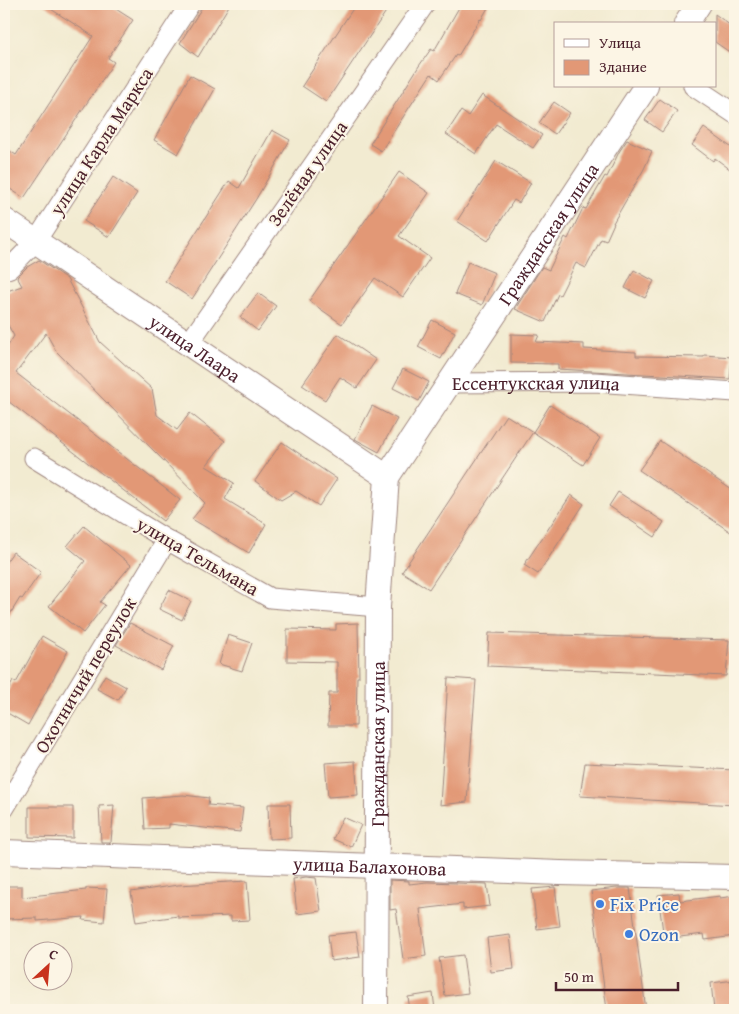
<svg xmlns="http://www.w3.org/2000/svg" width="739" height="1014" font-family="'Gentium Book Plus',serif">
<rect width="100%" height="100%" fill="#fcf5e5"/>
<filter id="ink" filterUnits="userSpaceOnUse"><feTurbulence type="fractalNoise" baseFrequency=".02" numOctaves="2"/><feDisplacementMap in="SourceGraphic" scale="10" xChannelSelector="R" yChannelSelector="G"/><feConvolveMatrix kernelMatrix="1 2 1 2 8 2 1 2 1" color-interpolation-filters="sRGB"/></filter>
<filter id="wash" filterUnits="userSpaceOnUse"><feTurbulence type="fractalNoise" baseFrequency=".0096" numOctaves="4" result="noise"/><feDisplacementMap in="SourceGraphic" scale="20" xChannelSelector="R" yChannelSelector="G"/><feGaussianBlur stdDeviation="1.12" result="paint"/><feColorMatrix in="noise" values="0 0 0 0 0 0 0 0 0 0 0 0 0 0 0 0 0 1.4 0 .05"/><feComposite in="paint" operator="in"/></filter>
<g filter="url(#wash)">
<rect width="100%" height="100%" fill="#f2ebd1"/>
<g id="blocks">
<g fill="#e29876">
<path d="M43 4H108L133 20 108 58 114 62 24 198 4 185V147L16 155 93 36Z"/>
<path d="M204 4H230L198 57 180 43Z"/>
<path d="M356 4H391L326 102 302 86Z"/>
<path d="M461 4H490L481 20 480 19 458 56 456 55 439 80 431 74 381 151 370 144 419 66 431 49 434 51Z"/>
<path d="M715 14 735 29V56L715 42Z"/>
<path d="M190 75 215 89 178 154 154 140Z"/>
<path d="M482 95 542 135 533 148 496 124 476 154 446 134 461 111 468 116Z"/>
<path d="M660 99 677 111 662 132 645 120Z"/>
<path d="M554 102 570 113 555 134 539 123Z"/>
<path d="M704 128 735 150V173L715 158 713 161 692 145Z"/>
<path d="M272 130 290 140 256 199 192 299 165 281 229 181 239 188Z"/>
<path d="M627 140 652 151 644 169 613 223H614L606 241 601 239 586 268 576 263 560 295 558 294 545 322 515 309 542 267 549 270 565 237 568 239 583 208 586 209 605 176 607 177 619 152Z"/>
<path d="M496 161 531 183 519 203 514 200 488 241 457 221Z"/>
<path d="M399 172 429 193 399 236 430 258 403 297 375 278 342 324 309 301Z"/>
<path d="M113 177 137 193 109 237 84 221Z"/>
<path d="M39 260 67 279 100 342 152 389 157 415 177 430 190 413 225 441 206 466 234 483 225 499 266 524 249 553 192 519 205 503 56 351 46 333 16 373 180 500 163 521 4 398V352L14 336 4 318V292L22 286 17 277 27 267Z"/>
<path d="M468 262 495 273 482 305 455 294Z"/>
<path d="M634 270 654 281 645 298 625 288Z"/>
<path d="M258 293 276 306 258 331 240 317Z"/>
<path d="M432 320 455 332 441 359 418 347Z"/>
<path d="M338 334 376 360 357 388 340 377 325 400 302 385Z"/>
<path d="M511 334 539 335 536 342 584 344V349L636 352V356L704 357V355L732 357 730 379 558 369V364L511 363Z"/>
<path d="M403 369 429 382 419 401 393 388Z"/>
<path d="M550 405 600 438 583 465 533 432Z"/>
<path d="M372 406 397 419 379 452 355 439Z"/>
<path d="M506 415 533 432 429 589 402 572Z"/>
<path d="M660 441 735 492V535L639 470Z"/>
<path d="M282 442 337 479 319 506 296 491 281 500 255 481Z"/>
<path d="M618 492 664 522 655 537 609 506Z"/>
<path d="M571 495 584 504 538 574 524 565Z"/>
<path d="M84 526 131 565 100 602 105 605 83 633 49 606 85 561 67 546Z"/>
<path d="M13 552 41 572 22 599 20 598 4 624V565Z"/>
<path d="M169 590 191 601 182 620 159 609Z"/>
<path d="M130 623 174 646 161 670 116 645Z"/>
<path d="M358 623 359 677H357L356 726H328L329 693H337V662L287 661V629L336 630V624Z"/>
<path d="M489 633 729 640 726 676 487 666Z"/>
<path d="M228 635 252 643 242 671 219 664Z"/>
<path d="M42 636 68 651 28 725 4 711V698L13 681 16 683Z"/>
<path d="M105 675 126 687 118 700 97 689Z"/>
<path d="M448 678 476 680 467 802 440 805Z"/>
<path d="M355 761 358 795 328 797 325 763Z"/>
<path d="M585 763 735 770V805L580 796Z"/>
<path d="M183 795 209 798 208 805 243 808 240 832 169 824V828L145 829 143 798Z"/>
<path d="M268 804H290L291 838 269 839Z"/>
<path d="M114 805 111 842H101L99 806Z"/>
<path d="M29 807H73V838L29 837Z"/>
<path d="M343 817 361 825 351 847 333 839Z"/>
<path d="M306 877 316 878 321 911 297 914 293 879Z"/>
<path d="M390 880 409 881V884L427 882 487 884 490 906 463 909V904L420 909 426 956 403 959 396 909 390 910Z"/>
<path d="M247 881 250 920 231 921V916L178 918V916L136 922 131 892 178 885Z"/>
<path d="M4 886H22V897L86 890V888L107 889 104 922 83 920 84 917 37 921V918L4 919Z"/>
<path d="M555 887 560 926 537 929 532 889Z"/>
<path d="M617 888H630L646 1010H607L591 891Z"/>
<path d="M679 893 680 901 720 896V898L735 896V936L705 940 704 934 664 939 658 895Z"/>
<path d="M356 932 360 957 331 961 328 935Z"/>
<path d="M510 935 514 969 491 972 487 938Z"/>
<path d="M463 955 468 993 445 996 439 958Z"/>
<path d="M735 980V1010H714L711 983Z"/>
<path d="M433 993 435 1010H410L408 997Z"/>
</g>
</g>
</g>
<g filter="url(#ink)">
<use href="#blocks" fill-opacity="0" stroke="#9e857e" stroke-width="1"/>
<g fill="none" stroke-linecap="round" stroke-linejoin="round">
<defs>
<g id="minor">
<path d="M693 86 735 114"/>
<path d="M4 270 10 268 36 241 190 4"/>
<path d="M189 343 425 4"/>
<path id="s1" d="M450 383 595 382 735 392"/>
<path d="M34 458 167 540 270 598 378 607"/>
<path d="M4 809 167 540"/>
</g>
<g id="tertiary">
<path d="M686 24 699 4"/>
<path id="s2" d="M4 220 387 477"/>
<path id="s3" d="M4 852 560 873 735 877"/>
<path id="s4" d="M376 1010 378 607 387 477 646 86"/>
</g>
</defs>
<use href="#minor" stroke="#9e857e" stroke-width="21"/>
<use href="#tertiary" stroke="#9e857e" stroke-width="26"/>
<use href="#minor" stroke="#fff" stroke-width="19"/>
<use href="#tertiary" stroke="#fff" stroke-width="24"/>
</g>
</g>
<g fill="#3f7fe0" stroke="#fcf5e5" stroke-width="2">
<circle cx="600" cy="904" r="5"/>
<circle cx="629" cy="934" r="5"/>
</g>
<g text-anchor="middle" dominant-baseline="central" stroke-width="4" stroke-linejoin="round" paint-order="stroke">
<g font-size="19" fill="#4a1f2b" stroke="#fcf5e5">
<text transform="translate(101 141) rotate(-57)">улица Карла Маркса</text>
<text transform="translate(307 173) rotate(-55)">Зелёная улица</text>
<text stroke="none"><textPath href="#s4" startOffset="825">Гражданская улица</textPath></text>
<text stroke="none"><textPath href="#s2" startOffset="230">улица Лаара</textPath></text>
<text stroke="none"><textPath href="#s1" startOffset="86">Ессентукская улица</textPath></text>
<text transform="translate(198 556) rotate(30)">улица Тельмана</text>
<text transform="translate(85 675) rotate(-59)">Охотничий переулок</text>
<text stroke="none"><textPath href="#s4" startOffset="266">Гражданская улица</textPath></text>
<text stroke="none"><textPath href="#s3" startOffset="366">улица Балахонова</textPath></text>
</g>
<g font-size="19" fill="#366cbe" stroke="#fcf5e5" text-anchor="start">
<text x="610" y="904">Fix Price</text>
<text x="639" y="934">Ozon</text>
</g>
</g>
<rect width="739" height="1014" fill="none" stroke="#fcf5e5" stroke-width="20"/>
<rect x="554" y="22" width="162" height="65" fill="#fcf5e5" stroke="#b59f9b"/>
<rect x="564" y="39" width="25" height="8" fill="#ffffff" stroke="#b59f9b"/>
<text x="599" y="48" font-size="15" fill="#4a1f2b">Улица</text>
<rect x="564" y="60" width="25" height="15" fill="#e29876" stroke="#b59f9b"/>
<text x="599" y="72" font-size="15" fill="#4a1f2b">Здание</text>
<g transform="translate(48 966) rotate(26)"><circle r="24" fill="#fcf5e5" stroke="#b59f9b"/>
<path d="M0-4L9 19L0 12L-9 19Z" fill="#c8321e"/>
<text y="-8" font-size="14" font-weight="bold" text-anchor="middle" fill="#4a1f2b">С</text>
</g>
<path d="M556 982v8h122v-8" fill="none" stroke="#4a1f2b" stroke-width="2.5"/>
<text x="564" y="982" font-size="15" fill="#4a1f2b" stroke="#fcf5e5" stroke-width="4" paint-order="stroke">50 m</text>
</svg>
